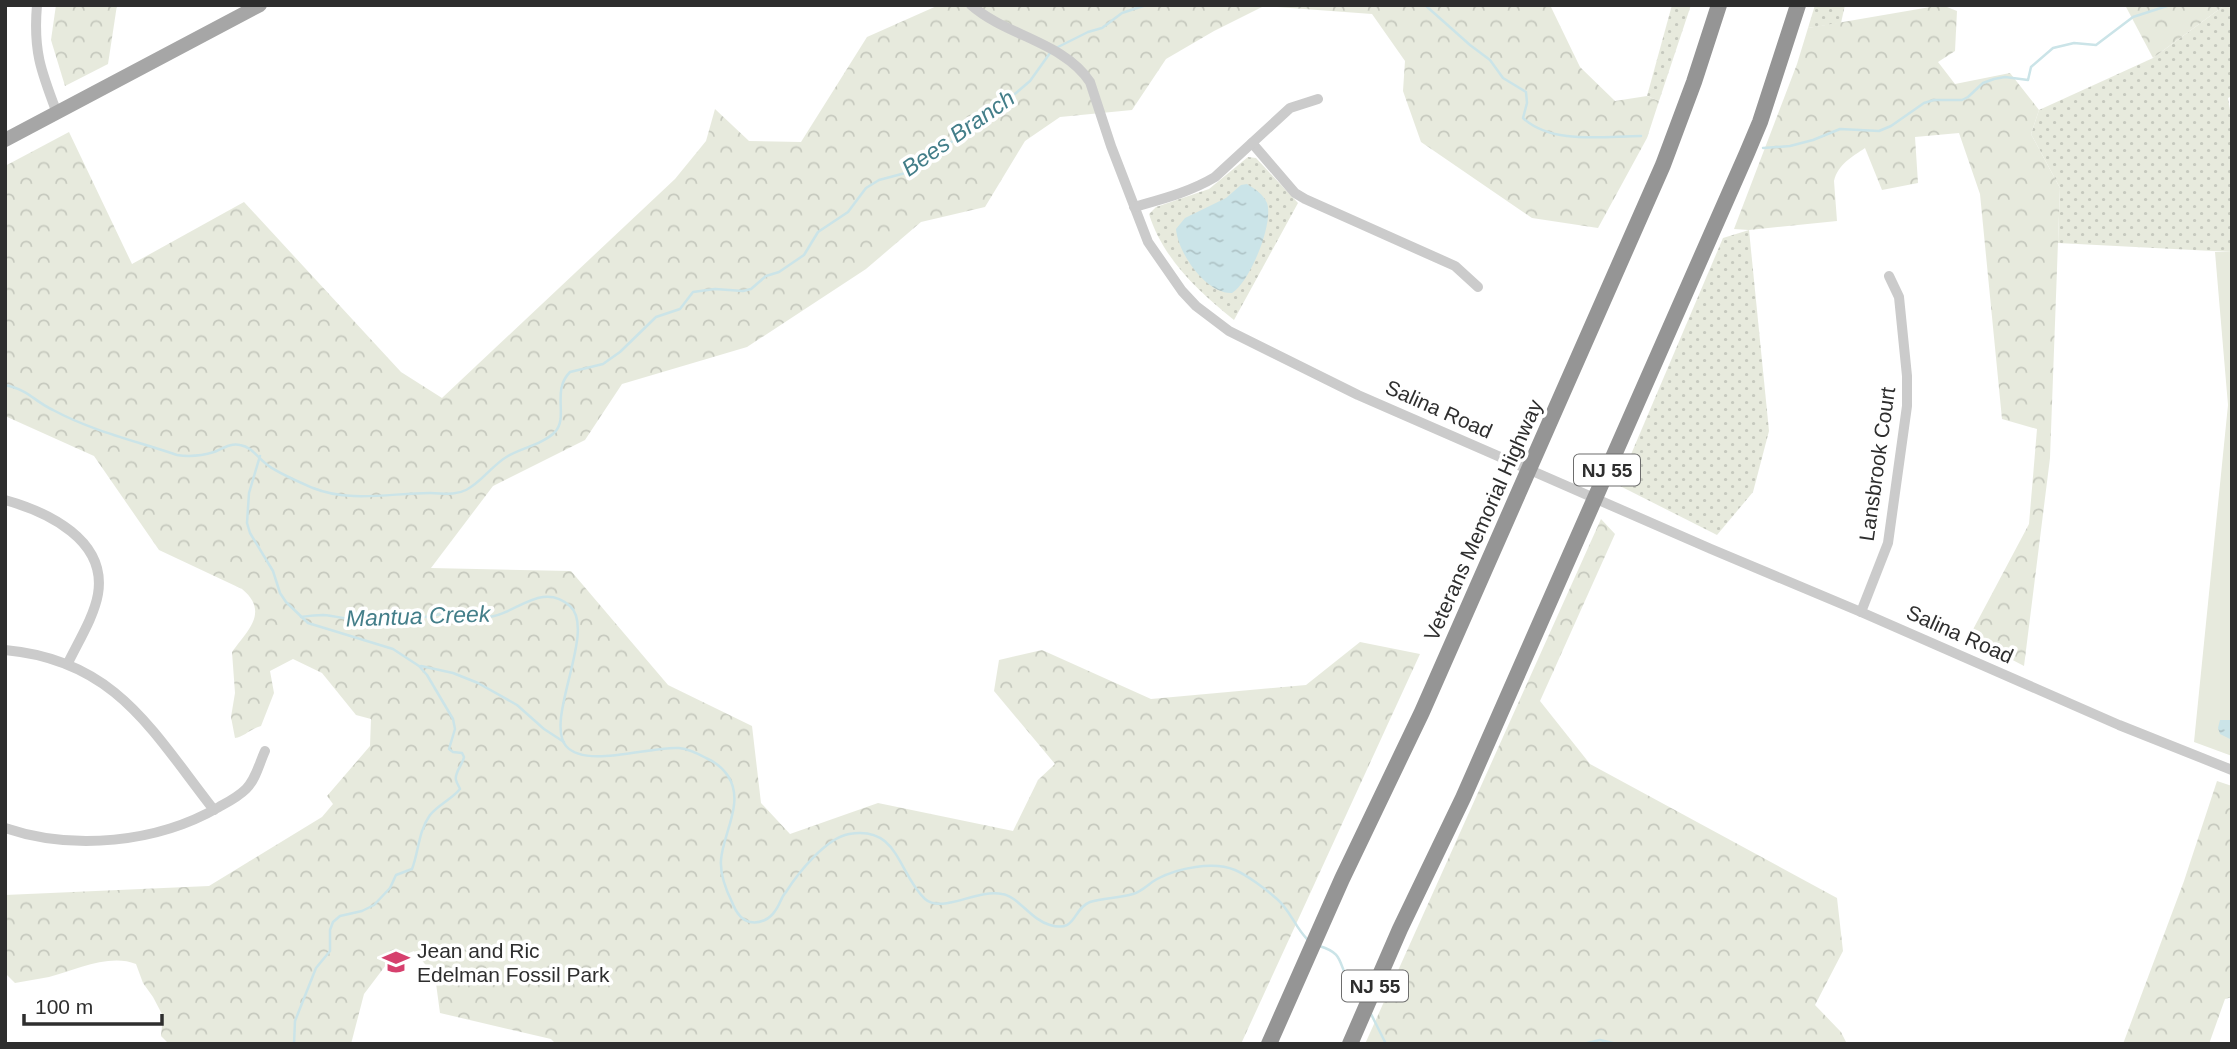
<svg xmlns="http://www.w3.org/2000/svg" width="2237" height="1049" font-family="Helvetica,sans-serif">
<defs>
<pattern id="grass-dots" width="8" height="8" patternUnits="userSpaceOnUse" patternTransform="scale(1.75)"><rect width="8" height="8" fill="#e7eadd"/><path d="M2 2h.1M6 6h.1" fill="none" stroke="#c6c9be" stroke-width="1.8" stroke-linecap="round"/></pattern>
<pattern id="forest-crowns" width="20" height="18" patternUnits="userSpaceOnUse" patternTransform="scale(1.75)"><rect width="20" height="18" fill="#e7eadd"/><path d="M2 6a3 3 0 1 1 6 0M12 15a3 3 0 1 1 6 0" fill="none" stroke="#c6c9be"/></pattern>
<pattern id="water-ripples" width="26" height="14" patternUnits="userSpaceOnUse" patternTransform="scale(1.75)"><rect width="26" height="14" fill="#cbe4e8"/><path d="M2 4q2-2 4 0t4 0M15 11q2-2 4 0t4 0" fill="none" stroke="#afc4c7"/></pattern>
</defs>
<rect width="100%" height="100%" fill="#fff"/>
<g fill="url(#grass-dots)">
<path d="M1672 5H1691L1659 101 1647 96Z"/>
<path d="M1815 5H1845L1841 23 1808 28Z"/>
<path d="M2225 5H2232V96L2228 98 2232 123V252L2058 243 2060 188 2031 134 2039 110 2153 58Z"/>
<path d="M1248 157 1256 158 1298 203 1234 320C1199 292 1163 259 1149 214L1156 207 1209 189Z"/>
<path d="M1749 230 1769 431 1753 492 1717 535 1618 485 1723 238Z"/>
</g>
<g fill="url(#forest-crowns)">
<path d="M56 5H117L108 64 65 86 51 40Z"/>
<path d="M939 5H1550L1580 67 1615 101 1647 96 1659 101 1647 138 1598 228 1532 218 1421 142 1403 91 1405 61 1372 14 1264 6 1214 31 1166 59 1132 110 1060 117 1025 141 985 207 921 222 866 269 747 347 622 384 585 440 493 486 431 568 571 571 668 685 752 726 761 803 790 834 878 803 1013 831 1038 780 1055 764 994 691 999 660 1042 650 1151 699 1306 685 1360 642 1420 654 1241 1044H556L551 1039 440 1013 435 976 414 951 389 961 364 994 351 1044H169L161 1036 163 1016 153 997 143 983 136 964C110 953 75 970 49 977 38 979 26 981 15 983L5 973V895L209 886 322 817 333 804 327 796 370 746 371 719 356 715 322 673 293 659 270 671 274 693 261 726C250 729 244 737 235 738L231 717 235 693 232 652C247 631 270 612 242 589L159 550 94 456 5 416V166L69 132 132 264 244 202 401 372 442 398 675 179 706 141 715 109 749 141 801 142 867 37Z"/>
<path d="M1942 5 1957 11 1955 51 1938 62 1955 84 2010 73 2039 110 2031 134 2060 188 2050 458 2024 666 1969 637 2029 524 2037 429 2002 419 1980 194 1959 133 1915 137 1918 183 1882 190 1865 148C1852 157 1838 164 1834 181L1837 221 1749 230 1734 229 1797 64 1808 28Z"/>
<path d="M2125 5H2225L2153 58Z"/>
<path d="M1601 519 1615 534 1540 701 1590 764 1837 898 1843 951 1815 1005 1841 1032 1847 1044H1365Z"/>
<path d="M2217 781 2232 786V997L2225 999 2209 1044H2123L2184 881Z"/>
</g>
<path fill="#e7eadd" d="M2215 252H2232V756L2194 742 2228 405Z"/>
<g fill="url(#water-ripples)">
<path d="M1247 184C1255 189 1263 194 1267 203 1274 223 1250 282 1232 293 1206 294 1178 253 1176 229L1185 218 1226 198 1241 185Z"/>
<path d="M2220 720H2232V740L2220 734 2218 728Z"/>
</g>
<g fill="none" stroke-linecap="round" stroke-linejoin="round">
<g stroke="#cbe4e8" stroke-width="2.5">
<path d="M1425 5 1470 45 1490 60 1503 78 1526 92 1527 103 1523 118C1552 145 1604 136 1641 136"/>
<path d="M1058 47 1088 32 1102 28 1122 13 1146 5"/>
<path d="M1763 148 1790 146 1813 140 1840 129 1879 131 1891 126 1924 103 1934 100H1962L1968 97 1983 83 1994 79 2005 77 2028 80 2031 67 2053 48 2074 43 2096 45 2133 17 2170 5"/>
<path d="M5 385C31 391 32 400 53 410 92 431 136 441 177 455 190 457 201 456 214 452 222 449 230 443 240 445 252 447 256 456 265 463 275 472 299 482 313 488 350 503 391 493 430 493 443 493 454 496 466 490 482 482 492 465 508 456 522 448 543 444 555 432 569 417 551 391 570 372L603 364 610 359 620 352 656 317 680 309 693 292 715 289 743 291 751 289 766 276 779 272 804 255 818 232 848 212 866 188 879 180 913 171 1016 93 1030 81 1050 53"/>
<path d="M260 456 249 493 247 523 250 533 273 571 280 593 286 602 308 623 393 649 419 666 427 675 453 719 455 729 449 749 453 752 462 753 464 757C463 764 454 773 456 780 457 784 459 786 460 789 452 799 438 805 430 815 418 832 419 851 412 869L396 875 390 888 374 905 362 911 340 916 333 922 330 930V951L316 968 295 1021 294 1044"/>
<path d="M301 617C308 616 316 615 323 615 338 616 352 621 366 621 382 622 401 620 417 618 427 617 436 614 446 614 460 614 474 619 489 617 516 614 542 581 570 606 597 630 544 720 566 746 586 769 649 746 679 748 689 749 697 753 706 758 715 762 722 767 728 776 745 802 723 833 721 860 720 874 726 890 732 902 735 910 741 920 750 922 760 924 770 919 775 911 780 905 781 897 786 892 798 873 826 838 849 834 899 825 898 874 925 899 942 914 976 889 1002 894 1018 896 1031 920 1050 925 1077 933 1072 909 1090 902 1103 898 1119 898 1133 894 1143 891 1148 884 1157 879 1178 868 1213 861 1235 870 1247 875 1267 890 1277 899 1290 910 1295 927 1307 939"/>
<path d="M421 666 453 673 478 683 517 705 544 729 564 742"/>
<path d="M1319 946C1344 953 1338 963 1349 982 1353 988 1358 994 1363 1000"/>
<path d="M1370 1012 1386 1044"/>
<path d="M1583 1044 1600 1040 1617 1044"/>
</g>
<g stroke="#cbcbcb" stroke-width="10">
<path d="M37 5C33 51 41 71 57 113"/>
<path d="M971 5C1006 36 1064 42 1090 82L1111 146 1148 242 1182 291 1196 306 1229 331 1358 395 1711 549 1861 612 2119 725 2232 770"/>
<path d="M1252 143 1295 193 1305 199 1455 266 1478 287"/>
<path d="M1134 207C1162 199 1190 192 1215 177L1290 108 1318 99"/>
<path d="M5 500C48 512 107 540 98 594 94 617 78 642 68 663"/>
<path d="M1861 612 1888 543 1907 406V376L1899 297 1889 276"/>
<path d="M5 650C116 660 152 731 214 810"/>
<path d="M5 828C73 851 157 843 219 807 228 802 238 797 246 789 256 779 259 764 265 751"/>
</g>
<path stroke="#a6a6a6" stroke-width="14" d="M5 140 260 5"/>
<g stroke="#959595" stroke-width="16">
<path d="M1269 1044 1342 879 1422 712 1663 165 1694 82 1719 5"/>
<path d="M1350 1044 1400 929 1463 798 1747 153 1760 122 1798 5"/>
</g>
</g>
<defs>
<symbol id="university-bare" viewBox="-9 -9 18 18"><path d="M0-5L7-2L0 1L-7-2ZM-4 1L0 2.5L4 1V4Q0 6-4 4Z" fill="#d6406e" stroke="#fff" stroke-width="2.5" paint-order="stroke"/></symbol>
</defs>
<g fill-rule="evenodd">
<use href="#university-bare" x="377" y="943" width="38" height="38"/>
</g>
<g text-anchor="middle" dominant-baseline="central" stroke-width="7" stroke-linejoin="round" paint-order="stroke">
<g fill="#fff" stroke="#6d6d6d" stroke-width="2">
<rect x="1574" y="454.5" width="66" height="31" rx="5"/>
<rect x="1342" y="970.5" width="66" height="31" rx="5"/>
</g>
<g font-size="19" font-weight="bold" fill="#2e2e2e">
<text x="1607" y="470">NJ 55</text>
<text x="1375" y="986">NJ 55</text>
</g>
<g font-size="21" fill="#2e2e2e" stroke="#fff">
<text transform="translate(1439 409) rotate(24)">Salina Road</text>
<text transform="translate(1877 464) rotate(-82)">Lansbrook Court</text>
<text transform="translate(1483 520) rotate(-66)">Veterans Memorial Highway</text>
<text transform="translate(1960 634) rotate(24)">Salina Road</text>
</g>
<g font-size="21" fill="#2e2e2e" stroke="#fff" text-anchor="start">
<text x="417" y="950">Jean and Ric<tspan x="417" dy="24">Edelman Fossil Park</tspan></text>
</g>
<g font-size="23" font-style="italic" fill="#437e89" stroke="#fff">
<text transform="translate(958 133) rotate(-35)">Bees Branch</text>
<text transform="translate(418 616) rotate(-2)">Mantua Creek</text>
</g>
</g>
<rect width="2237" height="1049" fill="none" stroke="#2e2e2e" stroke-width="14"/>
<path d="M24 1014v10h138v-10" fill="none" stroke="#2e2e2e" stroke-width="3.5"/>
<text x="35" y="1014" font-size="21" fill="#2e2e2e" stroke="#ffffff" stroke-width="5" paint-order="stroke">100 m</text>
</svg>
